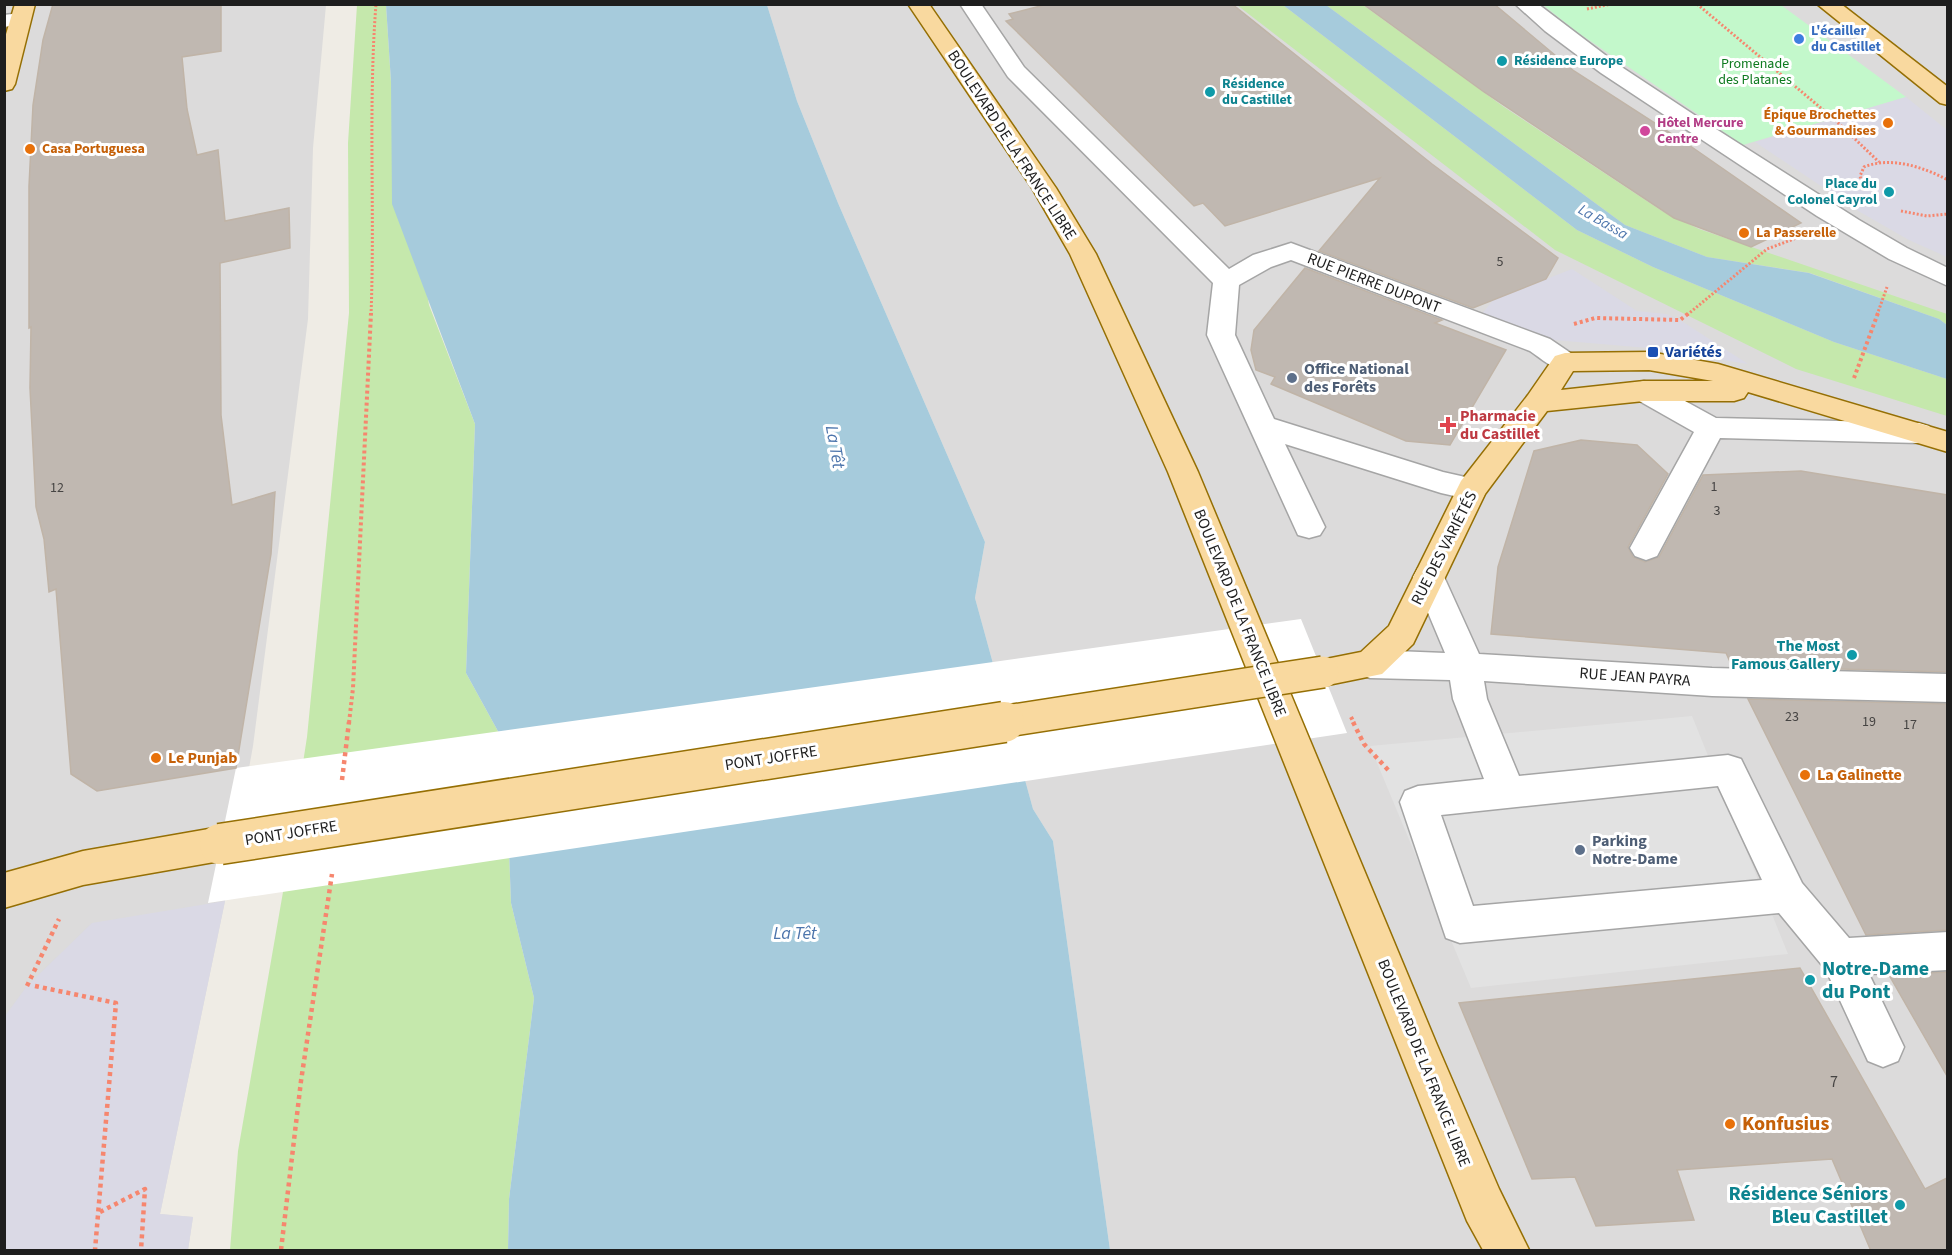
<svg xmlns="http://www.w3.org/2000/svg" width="1952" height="1255" font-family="'Source Sans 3',sans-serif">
<rect width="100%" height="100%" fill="#efece5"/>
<g fill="#dcdbdb">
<path d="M5 5H326L313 148 308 319 253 746 225 901 160 1214 193 1217 188 1250H5Z"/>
<path d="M767 5H1947V1250H1110L1053 841 1033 809 975 598 985 542 838 203 797 101Z"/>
</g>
<g fill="#c5e8ac">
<path d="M357 5H386L391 82 429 305 475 424 466 673 505 744 511 903 534 998 509 1199 508 1250H230L238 1151 283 892 307 737 349 313 348 143Z"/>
<path d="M1237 5H1283L1577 230 1653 267 1834 342 1947 379V416L1796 369 1555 250Z"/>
<path d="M1326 5H1363L1504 107 1662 211 1699 229 1947 314V325L1939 319 1810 273 1707 257 1625 225Z"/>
</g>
<path fill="#c3f8cb" d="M1543 5H1781L1906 97 1743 145 1577 32Z"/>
<path fill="#e2e2e2" d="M1692 716 1788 954 1471 988 1370 746Z"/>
<g fill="#dad9e5">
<path d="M1906 97 1947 130V257L1909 240 1860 212 1755 142Z"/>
<path d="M1572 269 1637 311 1666 314 1680 320 1748 364 1648 348 1554 340 1482 314 1493 300Z"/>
<path d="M225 901 160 1214 193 1217 188 1250H5V1016L27 986 92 923Z"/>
</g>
<g fill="#a6cbdc">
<path d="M386 5H767L797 101 838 203 985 542 975 598 1033 809 1053 841 1110 1250H508L509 1199 534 998 511 903 505 744 466 673 475 424 392 204 391 82Z"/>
<path d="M1283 5H1326L1625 225 1707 257 1809 273 1939 319 1947 325V379L1834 342 1653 267 1577 230Z"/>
</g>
<path fill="#fff" d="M1301 619 1347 733 208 903 236 768Z"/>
<g fill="#c0b8b1" stroke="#c0b4a7" stroke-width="1.5">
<path d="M53 4H221V51L182 57 187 109 197 155 218 150 225 221 289 208 290 248 220 263 221 415 232 505 275 492 271 554 236 768 97 791 71 774 56 589 49 592 44 539 36 507 30 388 31 327 29 328V186L33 105 43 40Z"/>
<path d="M1048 4H1232L1432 164 1558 258 1546 279 1473 308 1319 251 1380 178 1225 226 1203 203 1194 206 1006 21 1013 19 1009 14Z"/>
<path d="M1363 4H1494L1574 71 1686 143 1801 223 1751 247 1674 218 1484 92Z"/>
<path d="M1305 268 1442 320 1435 323 1506 350 1450 445 1406 441 1271 384 1275 377 1256 370 1251 350 1254 330Z"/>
<path d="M1581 440 1637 445 1668 474 1628 547 1633 557 1645 562 1659 557 1703 475 1801 471 1947 495V672L1732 666 1726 653 1491 634 1498 567 1534 451Z"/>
<path d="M1748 699 1947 704V930L1866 935Z"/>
<path d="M1800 968 1925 1189 1947 1178V1251H1871L1832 1159 1677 1170 1694 1220 1596 1226 1575 1177 1532 1179 1459 1003Z"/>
<path d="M1947 972V1076L1889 975Z"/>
</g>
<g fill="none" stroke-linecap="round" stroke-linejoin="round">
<defs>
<g id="minor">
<path d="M960 4H981L1024 67 1229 269 1253 255 1291 243 1550 339 1575 356 1579 362 1575 368C1556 374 1545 361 1530 351L1291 260 1271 267 1239 285 1235 335 1274 419 1443 472 1483 481 1487 489 1483 497 1472 500 1441 493 1285 444 1325 527 1320 535 1309 538 1298 535 1207 335 1213 283 1008 77Z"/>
<path d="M1515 4H1538L1617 64 1705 122 1859 220 1907 248 1948 268V286L1889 259 1817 216 1601 73 1545 31Z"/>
<path d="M20 13 27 15 30 19 27 23 4 27V15Z"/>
<path d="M1644 381 1654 384 1716 418 1919 423 1929 426 1934 433 1929 440 1919 443 1720 438 1657 556 1646 560 1635 556 1630 548 1694 432 1634 398 1630 391 1634 384Z"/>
<path d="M1429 565 1440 568 1479 654 1712 668 1948 674V702L1712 696 1484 681 1487 699 1519 776 1728 755 1741 759 1802 883 1849 938 1948 932V970L1869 974 1904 1047 1898 1061 1883 1067 1868 1061 1826 970 1779 913 1460 943 1446 938 1400 802 1405 791 1418 786 1484 779 1453 699 1450 680 1370 678 1358 674 1353 664 1358 654 1370 650 1445 653 1413 577 1418 568ZM1718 786 1762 880 1473 906 1441 815Z"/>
</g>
<g id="major">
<path d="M15 4H35L15 84 12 89 4 91V41Z"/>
<path d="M908 4H929L1056 188 1096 254 1198 472 1437 1045 1499 1189 1529 1250H1483L1467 1221 1168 472 1070 254 1032 188Z"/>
<path d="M1817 4H1841L1948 87V105L1940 103Z"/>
<path d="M1649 352 1718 364 1948 432V452L1748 392 1744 398 1734 401H1644L1547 411 1485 494 1413 644 1382 674 1323 686 1311 682 1306 672 1311 662 1361 652 1389 626 1461 481 1528 395 1555 356 1565 353ZM1649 370 1713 381H1644L1561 390 1573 371Z"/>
<path d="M220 827 233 832 239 844 233 856 220 861 83 885 4 908V873L83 851Z"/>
</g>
</defs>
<use href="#minor" stroke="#a5a5a5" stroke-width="3"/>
<use href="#major" stroke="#956f04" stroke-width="3"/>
<g stroke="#f6866e" stroke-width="3" stroke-dasharray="2 2" stroke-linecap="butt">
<path d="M1697 4 1834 119 1879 162"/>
<path d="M1587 9 1611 4"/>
<path d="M1864 190 1860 176 1864 167C1891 156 1923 167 1948 180"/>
<path d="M1901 211 1927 216 1948 214"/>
<path d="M371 315C375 211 368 107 376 4"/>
<path d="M1687 315 1767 249 1799 237"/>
<path d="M1877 315 1887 287"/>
</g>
<g stroke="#f6866e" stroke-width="4" stroke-dasharray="3 3" stroke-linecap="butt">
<path d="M1574 324 1595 318 1680 320 1689 313"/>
<path d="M1854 378 1878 313"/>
<path d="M1351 717 1354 723"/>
<path d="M349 723 353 688 371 313"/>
</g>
<g stroke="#f6866e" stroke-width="4.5" stroke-dasharray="4 4" stroke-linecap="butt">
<path d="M1353 722 1364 744 1390 772"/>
<path d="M342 780 349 722"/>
<path d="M27 986 59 919"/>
<path d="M35 986 116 1003 95 1250"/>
<path d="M100 1212 145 1189 141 1250"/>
<path d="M281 1250 301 1081 332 874"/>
</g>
<use href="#minor" fill="#fff" fill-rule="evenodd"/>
<use href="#major" fill="#f9d99f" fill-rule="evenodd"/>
<defs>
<path id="major-bridge-far1" d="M994 723 1323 672"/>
<path id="major-bridge" d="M220 844 1004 722"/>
</defs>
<use href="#major-bridge-far1" stroke="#956f04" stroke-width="34" stroke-linecap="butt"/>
<use href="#major-bridge" stroke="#956f04" stroke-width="43" stroke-linecap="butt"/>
<use href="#major-bridge-far1" stroke="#f9d99f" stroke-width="31"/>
<use href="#major-bridge" stroke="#f9d99f" stroke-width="40"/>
</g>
<circle fill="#3f7fe0" stroke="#fff" stroke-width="2" cx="1799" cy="39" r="6"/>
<g fill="#0f9aa8" stroke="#fff" stroke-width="2">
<circle cx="1502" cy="61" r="6"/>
<circle cx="1210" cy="92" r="6"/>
<circle cx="1889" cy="192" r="6"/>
<circle cx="1852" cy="655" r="6"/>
<circle cx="1810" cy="980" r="6"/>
<circle cx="1900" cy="1205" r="6"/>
</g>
<g fill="#e8710a" stroke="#fff" stroke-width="2">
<circle cx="1888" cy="123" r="6"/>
<circle cx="30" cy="149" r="6"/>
<circle cx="1744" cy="233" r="6"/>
<circle cx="156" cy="758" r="6"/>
<circle cx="1805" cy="775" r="6"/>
<circle cx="1730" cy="1124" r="6"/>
</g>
<circle fill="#d1479c" stroke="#fff" stroke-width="2" cx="1645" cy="131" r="6"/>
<rect fill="#1a4fb4" stroke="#fff" stroke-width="2" x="1647" y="346" width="12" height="12" rx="3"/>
<g fill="#5c6f8a" stroke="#fff" stroke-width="2">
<circle cx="1292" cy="378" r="6"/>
<circle cx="1580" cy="850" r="6"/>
</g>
<path fill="#e0444e" stroke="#fff" stroke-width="2" d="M1445 416h6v6h6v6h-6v6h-6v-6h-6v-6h6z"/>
<g text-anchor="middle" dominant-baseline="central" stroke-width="6" stroke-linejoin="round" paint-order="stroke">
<g font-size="14" font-weight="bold" fill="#366cbe" stroke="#fff" text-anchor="start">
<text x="1811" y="31">L'écailler<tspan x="1811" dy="16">du Castillet</tspan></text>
</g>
<g font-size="14" font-weight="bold" fill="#0d838f" stroke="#fff" text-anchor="start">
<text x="1514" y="61">Résidence Europe</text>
<text x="1222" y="84">Résidence<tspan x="1222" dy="16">du Castillet</tspan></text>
<text x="1877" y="184" text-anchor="end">Place du<tspan x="1877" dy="16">Colonel Cayrol</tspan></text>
</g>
<g font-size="14" fill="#0e7a1f" stroke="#fff">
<text x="1755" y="64">Promenade<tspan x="1755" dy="16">des Platanes</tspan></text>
</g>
<g font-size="14" font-weight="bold" fill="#c56008" stroke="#fff" text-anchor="start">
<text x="1876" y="115" text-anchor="end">Épique Brochettes<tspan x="1876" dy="16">&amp; Gourmandises</tspan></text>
<text x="42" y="149">Casa Portuguesa</text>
<text x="1756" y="233">La Passerelle</text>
</g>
<g font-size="14" font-weight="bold" fill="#b23c85" stroke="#fff" text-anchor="start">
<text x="1657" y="123">Hôtel Mercure<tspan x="1657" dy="16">Centre</tspan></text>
</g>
<g font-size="14" fill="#464443">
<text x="1500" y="262">5</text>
<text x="1714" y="487">1</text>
<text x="57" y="488">12</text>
<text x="1717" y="511">3</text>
<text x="1792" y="717">23</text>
<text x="1869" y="722">19</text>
<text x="1910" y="725">17</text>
</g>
<g font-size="15" font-style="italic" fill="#4d75ac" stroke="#fff">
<text transform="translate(1603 222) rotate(30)">La Bassa</text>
</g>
<g font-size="16" fill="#1e1e1e" stroke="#fff">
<text transform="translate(1012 145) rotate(57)">BOULEVARD DE LA FRANCE LIBRE</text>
<text transform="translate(1374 283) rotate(21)">RUE PIERRE DUPONT</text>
<text transform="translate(1444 548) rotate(-63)">RUE DES VARIÉTÉS</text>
<text transform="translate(1240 613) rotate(68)">BOULEVARD DE LA FRANCE LIBRE</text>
<text transform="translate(1635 677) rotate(4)">RUE JEAN PAYRA</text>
<text transform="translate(771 758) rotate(-9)">PONT JOFFRE</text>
<text transform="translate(291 833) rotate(-9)">PONT JOFFRE</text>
<text transform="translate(1424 1063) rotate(68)">BOULEVARD DE LA FRANCE LIBRE</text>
</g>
<g font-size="16" font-weight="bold" fill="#164399" stroke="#fff" text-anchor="start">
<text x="1665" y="352">Variétés</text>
</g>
<g font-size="16" font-weight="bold" fill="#4e5e75" stroke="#fff" text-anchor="start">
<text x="1304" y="369">Office National<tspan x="1304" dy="18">des Forêts</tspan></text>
<text x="1592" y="841">Parking<tspan x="1592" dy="18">Notre-Dame</tspan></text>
</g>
<g font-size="16" font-weight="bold" fill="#be3a42" stroke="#fff" text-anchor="start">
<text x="1460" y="416">Pharmacie<tspan x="1460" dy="18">du Castillet</tspan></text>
</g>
<g font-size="16" font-weight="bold" fill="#0d838f" stroke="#fff" text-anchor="end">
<text x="1840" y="646">The Most<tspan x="1840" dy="18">Famous Gallery</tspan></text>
</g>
<g font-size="16" font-weight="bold" fill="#c56008" stroke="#fff" text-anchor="start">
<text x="168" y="758">Le Punjab</text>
<text x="1817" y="775">La Galinette</text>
</g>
<g font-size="16" fill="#464443">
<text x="1834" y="1082">7</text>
</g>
<g font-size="18" font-style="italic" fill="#4d75ac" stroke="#fff">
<text transform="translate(835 447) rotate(80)">La Têt</text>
<text x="795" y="933">La Têt</text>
</g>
<g font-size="20" font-weight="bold" fill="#0d838f" stroke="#fff" text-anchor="start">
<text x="1822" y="969">Notre-Dame<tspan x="1822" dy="23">du Pont</tspan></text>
<text x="1888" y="1194" text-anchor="end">Résidence Séniors<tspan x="1888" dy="23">Bleu Castillet</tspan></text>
</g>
<g font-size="20" font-weight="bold" fill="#c56008" stroke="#fff" text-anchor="start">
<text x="1742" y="1124">Konfusius</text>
</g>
</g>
<rect width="1952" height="1255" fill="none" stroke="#1e1e1e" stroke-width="12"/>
</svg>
